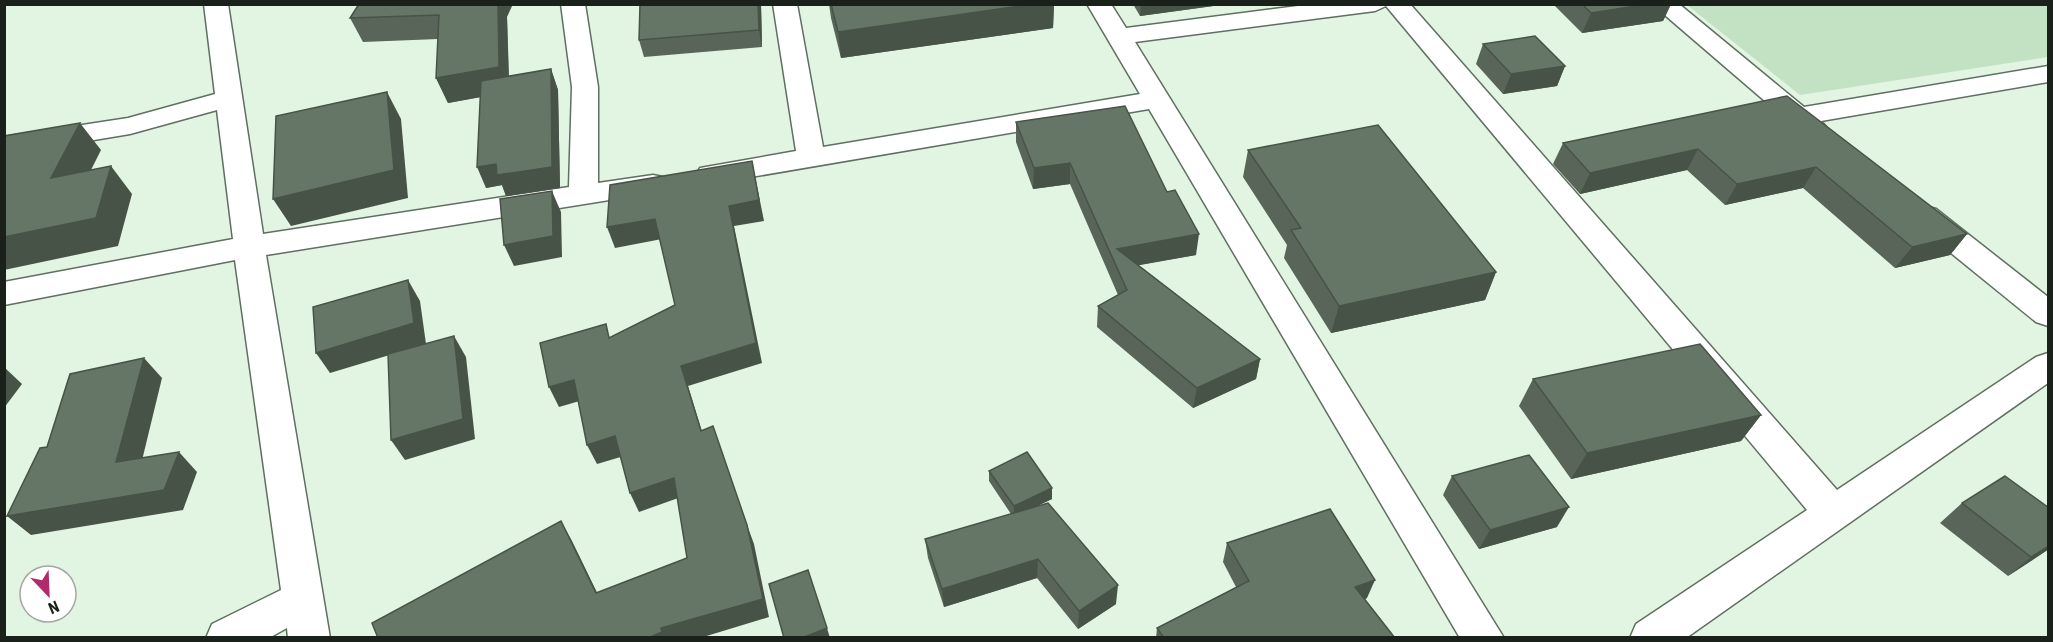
<svg xmlns="http://www.w3.org/2000/svg" width="2053" height="642" font-family="'Roboto Condensed',sans-serif">
<rect width="100%" height="100%" fill="#e2f4e2"/>
<path fill="#c2e2c3" d="M1687 5H2048V57L1800 95Z"/>
<g fill="none" stroke-linecap="round" stroke-linejoin="round">
<defs>
<g id="minor">
<path d="M204 4H228L263 234 569 187 572 87 561 4H585L598 87V183L653 175 663 177 668 184 663 191 653 193 266 255 330 638H288L287 628 269 638H206L212 624 281 590 235 260 4 305V282L233 239 217 110 130 134 4 155V137L128 118 215 94Z"/>
<path d="M773 4H797L823 147 1140 94 1087 4H1111L1126 28 1314 4H1410L1837 490 2036 357 2048 353V383L1686 638H1630L1636 624 1807 510 1386 6 1375 11 1135 42 1504 638H1460L1149 109 710 184 700 182 696 175 700 168 796 151Z"/>
<path d="M1652 4H1679L1804 107 2048 66V82L1821 121 1826 127 1822 133 1812 135 1802 133Z"/>
<path d="M1925 206 1936 209 2048 297V326L2036 322 1914 223 1910 216 1914 209Z"/>
</g>
</defs>
<use href="#minor" stroke="#5f6f60" stroke-width="3"/>
<use href="#minor" fill="#fff" fill-rule="evenodd"/>
</g>
<g fill="#586558">
<path d="M359 4 507 17 509 76 551 69 558 90 560 188 506 196 502 185 486 188 480 97 448 103 436 78 438 39 363 42 350 18Z"/>
<path d="M640 4H761L762 47 644 57 639 40Z"/>
<path d="M829 4H1054L1053 28 841 58 831 18Z"/>
<path d="M1133 4H1228L1140 16Z"/>
<path d="M1553 4H1671L1663 21 1582 33Z"/>
<path d="M1483 44 1565 66 1557 86 1503 94 1476 64Z"/>
<path d="M1787 96 1967 234 1950 255 1895 268 1803 188 1725 205 1687 170 1580 194 1553 164 1563 143Z"/>
<path d="M1016 122 1196 255 1138 265 1260 359 1256 379 1193 408 1097 327 1098 306 1118 295 1070 184 1033 189 1016 142Z"/>
<path d="M1248 150 1496 272 1485 300 1331 333 1284 258 1287 245 1243 177Z"/>
<path d="M1533 379 1761 415 1741 441 1571 479 1519 406Z"/>
<path d="M989 471 1052 488V499L1037 506 1116 604 1078 629 1037 578 944 607 928 558 925 539 1011 514 989 481Z"/>
<path d="M1452 476 1557 527 1479 549 1443 495Z"/>
<path d="M1962 503 2049 508V549L2008 576 1940 523Z"/>
<path d="M1227 543 1367 598 1365 599 1395 638H1156L1157 628 1236 587 1223 562Z"/>
</g>
<g fill="#475347">
<path d="M498 4H513L507 17 509 92 448 103 436 78Z"/>
<path d="M758 4H761L762 47 759 30Z"/>
<path d="M1033 4H1054L1053 28 841 58 838 32Z"/>
<path d="M1141 4H1228L1140 16Z"/>
<path d="M1649 4H1671L1663 21 1582 33 1591 13Z"/>
<path d="M1565 66 1557 86 1503 94 1511 74Z"/>
<path d="M551 69 558 90 560 188 506 196 502 185 486 188 477 167Z"/>
<path d="M387 92 401 119 408 198 291 226 273 199Z"/>
<path d="M80 123 101 150 73 206 51 178Z"/>
<path d="M1698 149 1687 170 1580 194 1590 173Z"/>
<path d="M752 161 764 221 734 226 762 363 688 386 708 451 701 431 681 366 729 206Z"/>
<path d="M1070 163V184L1033 189 1034 168Z"/>
<path d="M111 166 132 194 118 246 4 270V237Z"/>
<path d="M1816 167 1803 188 1725 205 1737 184Z"/>
<path d="M552 191 561 212 562 257 514 266 504 245Z"/>
<path d="M655 219 662 239 615 248 607 227Z"/>
<path d="M1199 234 1196 255 1118 269 1117 249Z"/>
<path d="M1967 234 1950 255 1895 268 1912 247Z"/>
<path d="M1496 272 1485 300 1331 333 1339 306Z"/>
<path d="M408 280 420 301 426 344 330 373 316 353Z"/>
<path d="M454 336 466 357 475 439 405 460 391 440Z"/>
<path d="M144 358 162 378 137 481 116 462Z"/>
<path d="M1260 359 1256 379 1193 408 1197 388Z"/>
<path d="M4 367 22 384 4 408Z"/>
<path d="M574 380 583 400 559 407 549 387Z"/>
<path d="M1761 415 1741 441 1571 479 1587 453Z"/>
<path d="M615 436 624 456 597 464 587 445Z"/>
<path d="M179 452 197 472 183 510 31 535 7 516Z"/>
<path d="M674 478 681 497 639 512 630 493Z"/>
<path d="M1052 488V499L1014 517V506Z"/>
<path d="M1569 507 1557 527 1479 549 1490 530Z"/>
<path d="M561 521 572 541 606 611 596 593Z"/>
<path d="M747 525 754 544 769 617 700 638H648L661 628Z"/>
<path d="M2049 546V549L2008 576 2031 557Z"/>
<path d="M1038 559 1037 578 944 607 942 589Z"/>
<path d="M1375 580 1367 598 1347 605 1355 587Z"/>
<path d="M1118 585 1116 604 1078 629 1079 611Z"/>
<path d="M827 628 830 638H802Z"/>
</g>
<g fill="#667666" stroke="#475347" stroke-width="1.5">
<path d="M359 4H498L499 67 436 78 439 15 350 18Z"/>
<path d="M640 4H758L759 30 639 40Z"/>
<path d="M831 4H1033L838 32Z"/>
<path d="M1582 4H1649L1591 13Z"/>
<path d="M1535 36 1565 66 1511 74 1483 44Z"/>
<path d="M551 69 552 167 497 175 496 164 477 167 481 81Z"/>
<path d="M387 92 394 170 273 199 276 116Z"/>
<path d="M1787 96 1967 234 1912 247 1816 167 1737 184 1698 149 1590 173 1563 143Z"/>
<path d="M1125 106 1167 192 1175 190 1199 234 1117 249 1260 359 1197 388 1098 306 1127 290 1070 163 1034 168 1016 122Z"/>
<path d="M80 123 51 178 111 166 96 218 4 237V136Z"/>
<path d="M1378 125 1496 272 1339 306 1291 230 1301 228 1248 150Z"/>
<path d="M752 161 759 200 729 206 756 343 681 366 701 431 713 426 747 525 763 599 661 628 662 632 648 638H378L372 623 561 521 596 593 687 558 674 478 630 493 615 436 587 445 574 380 549 387 540 343 606 324 609 338 675 305 655 219 607 227 610 185Z"/>
<path d="M552 191 553 236 504 245 500 199Z"/>
<path d="M408 280 414 323 316 353 313 307Z"/>
<path d="M454 336 463 419 391 440 388 354Z"/>
<path d="M1700 344 1761 415 1587 453 1533 379Z"/>
<path d="M144 358 116 462 179 452 164 490 7 516 40 448 47 447 70 374Z"/>
<path d="M1027 452 1052 488 1014 506 989 471Z"/>
<path d="M1529 455 1569 507 1490 530 1452 476Z"/>
<path d="M2005 476 2049 508V546L2031 557 1962 503Z"/>
<path d="M1048 503 1118 585 1079 611 1038 559 942 589 925 539Z"/>
<path d="M1330 509 1375 580 1355 587 1395 638H1164L1157 628 1249 581 1227 543Z"/>
<path d="M808 570 827 628 802 638H784L769 584Z"/>
</g>
<rect width="2053" height="642" fill="none" stroke="#1a201a" stroke-width="12"/>
<g transform="translate(48 594) rotate(157)"><circle r="28" fill="#ffffff" stroke="#a3a6a3" stroke-width="1.5"/>
<path d="M0-4.5L10 22L0 15L-10 22Z" fill="#b12a6c"/>
<text y="-9" font-size="16" font-weight="bold" text-anchor="middle" fill="#1a201a">N</text>
</g>
</svg>
